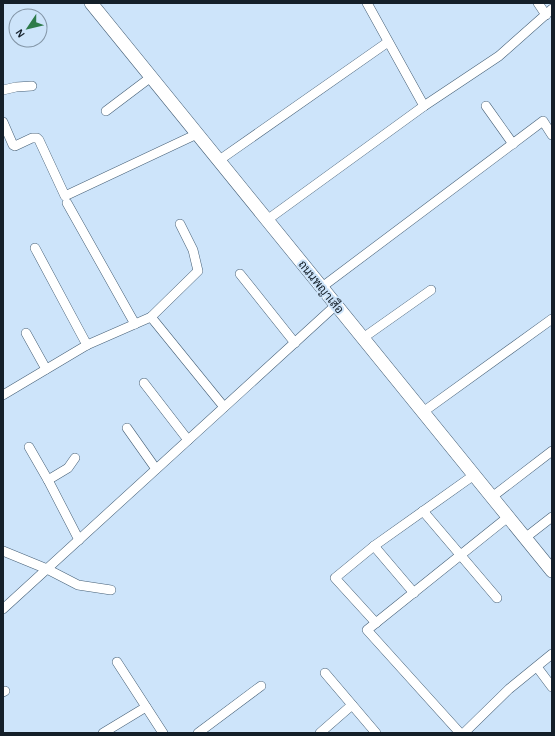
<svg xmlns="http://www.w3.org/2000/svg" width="555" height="736" font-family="'Alegreya Sans',Sarabun,sans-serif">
<rect width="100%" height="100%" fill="#cde4fa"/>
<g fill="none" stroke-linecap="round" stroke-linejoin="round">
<defs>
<g id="street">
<path d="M367 3 424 106"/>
<path d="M538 3 546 15"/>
<path d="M3 90 16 87 32 86"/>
<path d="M486 106 513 144"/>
<path d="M106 111 151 77"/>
<path d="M3 122 13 145 15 146 32 138H37L39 140 65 196 197 134"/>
<path d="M218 161 388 42"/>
<path d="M67 203 135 324"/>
<path d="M267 220 424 106 499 56 552 9"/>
<path d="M35 248 87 345"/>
<path d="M240 274 295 343"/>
<path d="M322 287 543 121 552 135"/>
<path d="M151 317 224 407"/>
<path d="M26 333 46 369"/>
<path d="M363 338 431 290"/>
<path d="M144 383 188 440"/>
<path d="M3 395 87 345 151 317 198 271 193 250 180 224"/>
<path d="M423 412 552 319"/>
<path d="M127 428 156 469"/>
<path d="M29 447 48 480 79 540"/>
<path d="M48 480 68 468 75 458"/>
<path d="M492 497 552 451"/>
<path d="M423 511 497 598"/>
<path d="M525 538 552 517"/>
<path d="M374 546 414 593"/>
<path d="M3 551 47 569 78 585 111 590"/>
<path d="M3 609 336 305"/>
<path d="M376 623 335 578 374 546 474 475"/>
<path d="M117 662 163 733"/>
<path d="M537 667 552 687"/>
<path d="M325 673 376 733"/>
<path d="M3 692 5 691"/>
<path d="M103 733 146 707"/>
<path d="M198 733 261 686"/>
<path d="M320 733 352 705"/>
<path d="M460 733 367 630 508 517"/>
<path d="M464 733 509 689 552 654"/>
</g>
<path id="secondary" d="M91 3 552 571"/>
</defs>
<use href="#street" stroke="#455f76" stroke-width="10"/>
<use href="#secondary" stroke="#455f76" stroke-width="14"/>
<use href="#street" stroke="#fff" stroke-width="9"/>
<use href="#secondary" stroke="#fff" stroke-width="13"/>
</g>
<g text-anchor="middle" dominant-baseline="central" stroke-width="4" stroke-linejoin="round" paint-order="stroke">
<g font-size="12" fill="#141f29" stroke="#cde4fa">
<text transform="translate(321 287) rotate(51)">ถนนพญาเสือ</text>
</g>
</g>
<rect width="555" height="736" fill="none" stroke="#141f29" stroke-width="8"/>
<g transform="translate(28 28) rotate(235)"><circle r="19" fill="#cde4fa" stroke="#8395a6"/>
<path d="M0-3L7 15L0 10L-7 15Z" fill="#2e7b4a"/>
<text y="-6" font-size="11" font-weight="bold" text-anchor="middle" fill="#141f29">N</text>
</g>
</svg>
